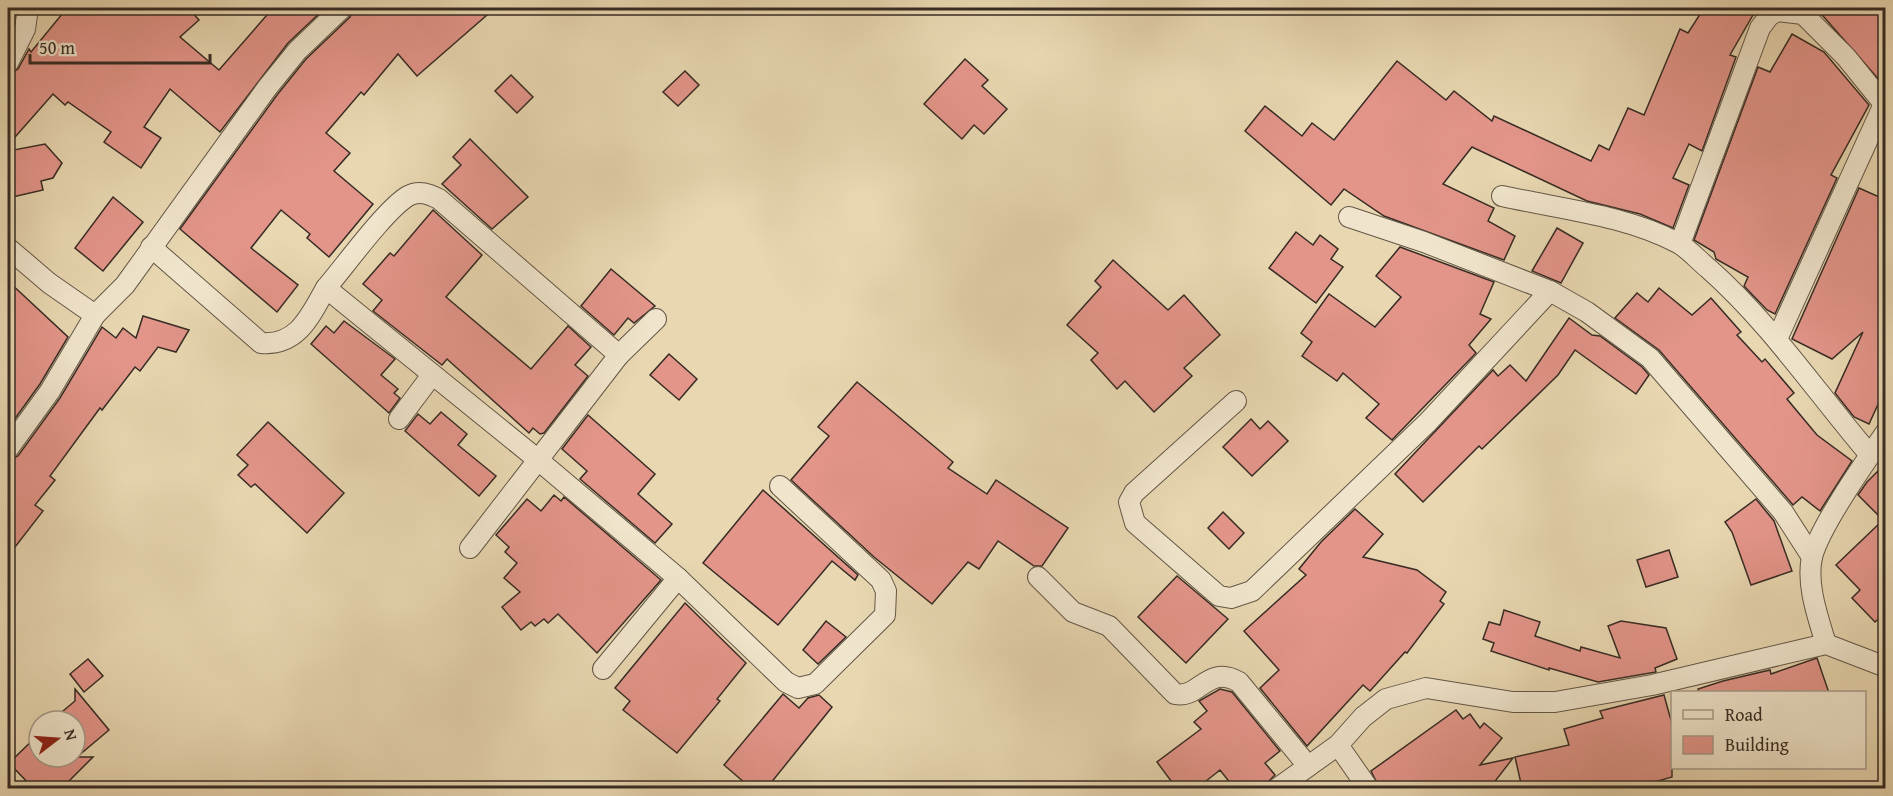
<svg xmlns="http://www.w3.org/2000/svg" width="1893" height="796" font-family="'Gentium Book Plus',serif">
<rect width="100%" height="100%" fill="#e8d7b1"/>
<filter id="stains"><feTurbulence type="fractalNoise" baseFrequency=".00333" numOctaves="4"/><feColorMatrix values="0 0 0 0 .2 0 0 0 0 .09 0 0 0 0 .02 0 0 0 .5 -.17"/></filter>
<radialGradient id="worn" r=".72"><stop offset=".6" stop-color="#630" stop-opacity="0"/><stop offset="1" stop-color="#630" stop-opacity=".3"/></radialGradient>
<g fill="#e3958a" stroke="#372c24" stroke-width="1.5">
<path d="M67 8H188L199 20 180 37 219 70 273 8H325L288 43 220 132 170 89 144 127 161 138 141 168 104 142 111 132 68 102 65 105 53 94 8 145V75L18 69 29 49 31 52Z"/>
<path d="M354 8H495L417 76 398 54 364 95 361 92 326 133 350 153 334 171 373 204 329 257 307 238 310 234 281 210 251 248 298 285 277 312 180 229 277 95 306 59 350 17Z"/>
<path d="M1704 8H1757L1730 55 1736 57 1702 151 1689 144 1673 178 1689 185 1673 228 1640 214 1587 201 1472 147 1443 184 1494 208 1488 221 1515 236 1504 260 1384 216 1344 189 1331 205 1245 131 1265 106 1302 136 1312 123 1334 140 1397 61 1446 100 1454 91 1492 121 1494 116 1591 161 1599 145 1609 150 1628 108 1644 115 1680 29 1688 33Z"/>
<path d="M1816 8H1886V74L1881 82Z"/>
<path d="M1792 34 1824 52 1869 105 1831 175 1837 178 1775 314 1767 310 1744 286 1748 277 1716 259 1714 252 1694 240 1758 67 1770 72Z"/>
<path d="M965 59 988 80 982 86 1007 109 984 134 974 125 962 139 924 104Z"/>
<path d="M685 71 699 85 678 106 663 92Z"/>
<path d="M511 75 533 97 517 113 495 91Z"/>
<path d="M470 139 528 197 492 229 442 184 461 165 453 157Z"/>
<path d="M45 144 62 163 53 178 41 181 43 190 8 198V151Z"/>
<path d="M1859 188 1886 200V387L1869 424 1854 417 1835 393 1863 332 1832 359 1792 339Z"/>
<path d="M113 197 143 222 103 271 75 248Z"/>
<path d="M433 210 482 255 446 297 531 369 568 326 591 347 575 365 588 376 544 433 540 434 533 428 529 433 447 359 442 365 373 311 382 300 363 284 390 253 394 256Z"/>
<path d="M1557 228 1583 243 1561 283 1532 271Z"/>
<path d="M1296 232 1313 245 1320 235 1338 249 1331 259 1343 267 1316 303 1269 268Z"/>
<path d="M1400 247 1494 282 1480 314 1491 319 1469 345 1476 353 1392 440 1366 418 1379 404 1343 373 1337 381 1302 356 1312 342 1301 333 1329 294 1375 327 1401 297 1376 276Z"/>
<path d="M1113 260 1168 310 1184 295 1220 335 1184 368 1192 376 1154 412 1125 381 1117 389 1091 360 1098 353 1067 325 1101 287 1095 281Z"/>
<path d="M611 269 655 306 634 323 628 318 614 335 581 306Z"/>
<path d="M8 281 68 337 40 384 14 420 8 414Z"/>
<path d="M1659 288 1692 315 1711 298 1741 332 1737 335 1762 362 1765 359 1794 393 1787 399 1817 435 1852 461 1820 511 1802 497 1793 505 1659 350 1615 318 1637 293 1648 302Z"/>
<path d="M143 316 189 330 176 352 158 347 140 371 135 367 102 410 100 408 50 476 55 480 35 505 43 511 8 556V461L18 456 60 398 102 327 116 338 123 328 136 338Z"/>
<path d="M1569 318 1592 335 1600 336 1642 367 1649 375 1636 394 1575 350 1558 375 1482 449 1479 446 1423 502 1395 474 1493 370 1498 376 1510 365 1526 381Z"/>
<path d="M344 321 395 359 381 375 398 389 394 393 400 398 389 413 311 344 326 326 334 333Z"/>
<path d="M669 354 697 379 679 400 650 375Z"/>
<path d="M857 382 953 462 948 468 987 494 996 480 1068 528 1042 566H1034L998 541 979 569 968 562 932 604 874 557 791 480 829 436 818 427Z"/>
<path d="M441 412 467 434 458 445 496 476 479 496 405 431 418 414 430 424Z"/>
<path d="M588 415 655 474 638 494 672 524 655 543 580 479 587 471 562 449Z"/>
<path d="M1251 419 1260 429 1268 421 1288 441 1252 476 1223 447Z"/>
<path d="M268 422 344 493 307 533 255 484 251 487 238 475 248 465 237 455Z"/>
<path d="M1886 463V612L1875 622 1852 598 1860 590 1836 565 1883 520 1858 495 1867 482Z"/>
<path d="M763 490 858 575 855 580 832 561 778 625 703 563Z"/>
<path d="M554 495 561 501 564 497 661 580 597 653 558 614 548 623 544 619 535 626 531 622 521 630 502 607 520 592 504 578 517 563 505 552 509 547 496 535 527 499 541 511Z"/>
<path d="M1756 499 1774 521 1792 571 1751 585 1732 532 1725 522Z"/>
<path d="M1355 509 1383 534 1363 557 1417 570 1446 592 1440 601 1444 604 1407 653 1405 652 1370 691 1363 685 1307 746 1260 688 1279 670 1244 631 1306 575 1299 569 1321 542Z"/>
<path d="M1223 512 1244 533 1229 549 1208 528Z"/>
<path d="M1669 550 1678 577 1646 587 1637 560Z"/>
<path d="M1177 576 1228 619 1186 663 1138 617Z"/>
<path d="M685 603 746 663 717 699 720 701 677 753 623 710 630 701 615 688Z"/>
<path d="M1504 610 1540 622 1535 636 1580 651 1581 647 1620 658 1608 626 1621 621 1666 628 1677 659 1655 668 1656 672 1598 682 1549 668V670L1491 651 1494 643 1483 639 1489 622 1500 625Z"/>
<path d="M826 621 846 637 818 664 803 650Z"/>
<path d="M1817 658 1829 693H1698V689L1723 681 1770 670 1771 674Z"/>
<path d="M88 659 103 676 84 692 70 674Z"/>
<path d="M75 689 109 730 77 757H93L61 789H34L9 763 39 734V757H75V721H51L75 701Z"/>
<path d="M1220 689 1232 692 1280 751 1265 763 1275 775 1267 783 1266 789H1235L1220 770 1196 789H1177L1157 762 1201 729 1194 722 1207 711 1199 701Z"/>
<path d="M783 694 799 708 808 698 819 695 832 707 766 789H752L724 765Z"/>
<path d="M1664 695 1672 724V777L1644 785 1646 789H1543L1542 783 1522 788 1515 757 1569 745 1564 729 1603 718 1600 711Z"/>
<path d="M1456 710 1463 719 1470 714 1480 728 1484 723 1502 738 1480 765 1513 758 1489 789H1380L1371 771Z"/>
</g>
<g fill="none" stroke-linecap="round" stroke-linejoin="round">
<defs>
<g id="minor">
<path d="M8 63 25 29 28 8"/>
<path d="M1502 196C1560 209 1625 215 1678 243 1689 249 1699 261 1709 269 1770 323 1817 393 1870 455"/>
<path d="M1349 217 1424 242 1550 291 1587 312 1650 358 1783 512 1812 557"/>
<path d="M1680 244 1760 28 1769 16 1777 11 1803 14 1846 57 1884 104"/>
<path d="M151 247 261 343C298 346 310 316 326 288L537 459 678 578 786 682 798 688 815 684 885 615 886 591 881 580 780 486"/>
<path d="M8 248 49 283 95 315"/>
<path d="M326 288C345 266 385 210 408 196 419 190 429 194 439 199L619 355"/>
<path d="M1777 339 1884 104 1886 106"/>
<path d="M1236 401 1134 493 1129 502 1135 523 1219 596 1231 598 1252 591 1428 422 1550 291"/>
<path d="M399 419 432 375"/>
<path d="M8 449 50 391 95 315 125 285 267 88 297 51 342 8"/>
<path d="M470 548 619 355 656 319"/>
<path d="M1038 577 1073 612 1109 626 1175 694C1200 699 1207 664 1239 682L1308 766"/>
<path d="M1826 644C1818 617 1806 585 1812 557 1820 526 1866 461 1886 432"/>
<path d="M603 669 678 578"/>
<path d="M1338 745 1368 788"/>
<path d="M1278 788 1338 745 1363 717 1386 699 1426 688 1513 702H1555L1652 685 1826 644 1886 667"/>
</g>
</defs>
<use href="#minor" stroke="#635747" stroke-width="22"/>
<use href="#minor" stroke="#f0e5cc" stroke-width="20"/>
</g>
<rect width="1893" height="796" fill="none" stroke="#e8d7b1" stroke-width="30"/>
<rect x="9" y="9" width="1875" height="778" fill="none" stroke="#372c24" stroke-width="3"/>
<rect x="15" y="15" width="1863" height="766" fill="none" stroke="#372c24" stroke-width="1.5"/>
<rect x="1671" y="691" width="195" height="78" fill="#f0e5cc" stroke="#a69b89" stroke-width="1.5"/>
<rect x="1683" y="710" width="30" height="9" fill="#f0e5cc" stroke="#a69b89" stroke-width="1.5"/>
<text x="1725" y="721" font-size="18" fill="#372c24">Road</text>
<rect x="1683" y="736" width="30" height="18" fill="#e3958a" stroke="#a69b89" stroke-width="1.5"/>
<text x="1725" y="751" font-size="18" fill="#372c24">Building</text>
<g transform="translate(57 739) rotate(73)"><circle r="28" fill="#f0e5cc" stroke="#a69b89" stroke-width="1.5"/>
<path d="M0-4.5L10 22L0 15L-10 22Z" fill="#8f2418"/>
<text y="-9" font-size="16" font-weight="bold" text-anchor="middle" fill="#372c24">N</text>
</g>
<path d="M30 54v9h180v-9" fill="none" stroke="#372c24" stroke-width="3"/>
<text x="39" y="54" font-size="18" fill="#372c24" stroke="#f0e5cc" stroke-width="4.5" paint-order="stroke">50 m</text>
<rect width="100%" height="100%" filter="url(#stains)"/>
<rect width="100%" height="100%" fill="url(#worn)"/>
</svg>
